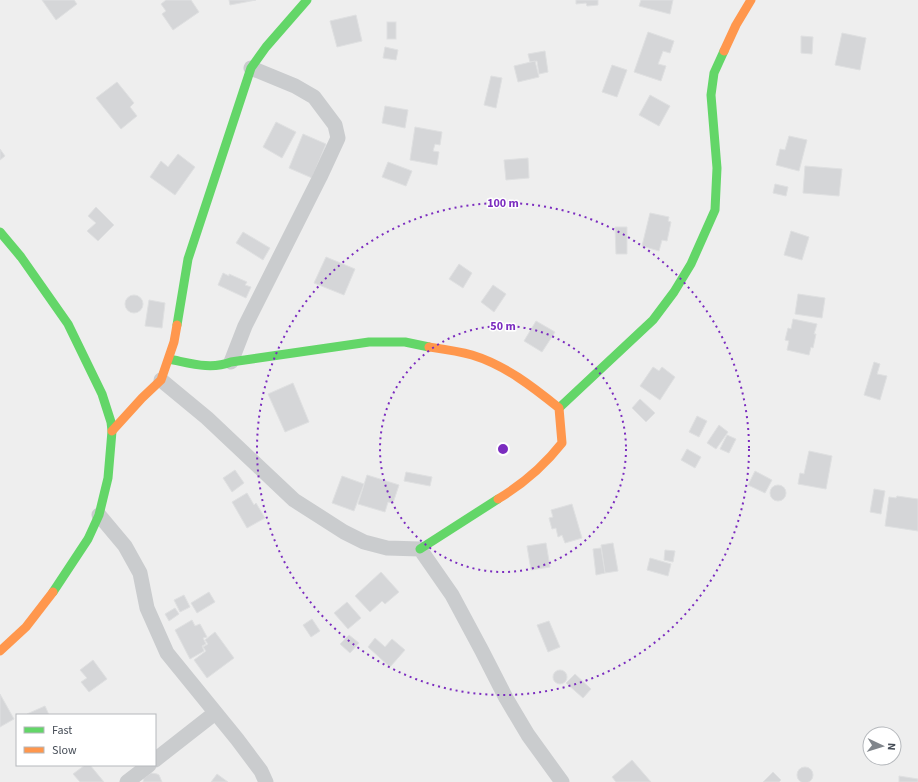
<svg xmlns="http://www.w3.org/2000/svg" width="918" height="782" font-family="'Source Sans 3',sans-serif">
<rect width="100%" height="100%" fill="#eee"/>
<g fill="#d5d6d8" stroke="#dfe0e1">
<path d="M42 0H74L77 4 56 20Z"/>
<path d="M166 0H191L199 12 173 30 162 14 166 11 161 4Z"/>
<path d="M229 0H256L230 5Z"/>
<path d="M576 0H598V5L587 6 586 3 576 4Z"/>
<path d="M641 0H673L670 14 639 6Z"/>
<path d="M356 15 362 41 337 47 330 21Z"/>
<rect x="387" y="22" width="9" height="17"/>
<path d="M648 32 674 41 670 53 663 51 658 64 666 66 661 81 634 72Z"/>
<path d="M842 33 866 38 860 70 835 65Z"/>
<path d="M801 36 813 37 812 54 801 53Z"/>
<path d="M385 47 398 50 396 60 383 58Z"/>
<path d="M545 51 548 72 539 74 537 61 530 62 528 54Z"/>
<path d="M535 61 539 77 518 82 514 66Z"/>
<path d="M612 65 627 70 617 97 602 92Z"/>
<path d="M491 76 502 78 496 108 484 105Z"/>
<path d="M117 82 134 103 130 107 137 116 121 129 96 98Z"/>
<path d="M650 95 670 106 659 126 639 115Z"/>
<path d="M385 106 408 110 405 128 382 123Z"/>
<path d="M276 122 296 132 282 158 263 147Z"/>
<path d="M415 127 442 132 440 145 435 144 433 151 439 152 437 165 410 160Z"/>
<path d="M303 134 326 144 312 178 289 168Z"/>
<path d="M789 136 807 140 799 171 776 165 780 149 785 150Z"/>
<path d="M0 149 5 156 0 160Z"/>
<path d="M178 154 195 167 175 195 150 177 161 161 168 167Z"/>
<path d="M528 158 529 178 506 180 504 160Z"/>
<path d="M388 162 412 171 406 186 382 177Z"/>
<path d="M805 166 842 169 839 196 803 193Z"/>
<path d="M775 184 788 187 786 196 773 193Z"/>
<path d="M96 207 114 225 98 241 87 231 96 223 88 216Z"/>
<path d="M650 213 669 217 668 221 671 222 667 241 662 240 659 251 642 246Z"/>
<path d="M615 227H627V254H616Z"/>
<path d="M791 231 809 237 802 260 784 255Z"/>
<path d="M243 232 270 248 263 260 236 243Z"/>
<path d="M326 257 355 269 344 295 314 283Z"/>
<path d="M459 264 472 273 463 288 449 279Z"/>
<path d="M223 273 229 276V274L247 282 245 285 251 287 246 298 218 285Z"/>
<path d="M493 285 506 294 494 312 481 302Z"/>
<path d="M798 294 825 298 822 318 795 314Z"/>
<circle cx="134" cy="304" r="9"/>
<path d="M149 300 165 303 162 328 145 326Z"/>
<path d="M793 319 817 324 814 334H816L813 348 811 347 809 355 787 350 789 341 785 340 788 328 791 329Z"/>
<path d="M536 321 555 332 542 352 524 341Z"/>
<path d="M874 362 880 364 877 374 887 376 880 400 864 395Z"/>
<path d="M653 367 659 371 662 367 675 377 660 400 640 386Z"/>
<path d="M293 383 309 422 285 432 268 394Z"/>
<path d="M640 399 655 413 646 422 632 408Z"/>
<path d="M697 416 707 421 699 437 689 432Z"/>
<path d="M719 425 728 432 716 449 707 443Z"/>
<path d="M727 435 736 439 729 453 720 449Z"/>
<path d="M687 449 701 457 695 468 681 460Z"/>
<path d="M809 451 832 456 826 489 798 484 800 473 804 474Z"/>
<path d="M235 470 244 483 232 492 223 478Z"/>
<path d="M755 471 772 480 765 493 748 485Z"/>
<path d="M406 472 432 477 430 486 404 481Z"/>
<path d="M367 475 399 485 393 503 388 502 385 512 358 504Z"/>
<path d="M342 476 364 484 354 511 332 503Z"/>
<circle cx="778" cy="493" r="8"/>
<path d="M874 489 885 491 881 514 870 512Z"/>
<path d="M247 493 254 505 256 503 265 518 247 528 232 502Z"/>
<path d="M897 496 918 499V531L885 526 889 497 896 498Z"/>
<path d="M572 504 582 538 565 543 562 535 558 537 556 528 552 529 549 518 553 517 551 510Z"/>
<path d="M546 543 550 567 531 570 527 546Z"/>
<path d="M613 543 618 571 605 573 601 545Z"/>
<path d="M601 548 605 573 596 575 593 549Z"/>
<path d="M665 550 675 551 673 562 664 560Z"/>
<path d="M650 558 671 564 668 576 647 570Z"/>
<path d="M381 572 399 592 385 604 382 601 370 612 355 596Z"/>
<path d="M209 592 215 602 197 613 191 603Z"/>
<path d="M184 595 190 607 180 612 174 600Z"/>
<path d="M347 602 361 618 348 629 334 613Z"/>
<path d="M175 608 179 614 169 621 165 614Z"/>
<path d="M312 619 320 631 311 637 303 625Z"/>
<path d="M192 620 195 626 200 624 207 637 203 638 206 644 202 646 204 651 190 659 175 630Z"/>
<path d="M549 621 560 647 548 652 537 625Z"/>
<path d="M215 632 234 658 207 678 194 660 206 651 203 647 208 644 205 640Z"/>
<path d="M349 635 359 643 350 653 340 644Z"/>
<path d="M375 638 385 647 392 639 405 650 390 667 368 647Z"/>
<path d="M93 660 107 679 89 692 81 682 87 678 80 670Z"/>
<circle cx="560" cy="677" r="7"/>
<path d="M575 674 591 689 583 698 566 683Z"/>
<path d="M0 694 14 719 0 727Z"/>
<path d="M45 706 49 715H27V714Z"/>
<path d="M632 760 651 782H616L612 777Z"/>
<path d="M85 765H90L104 782H80L73 774Z"/>
<circle cx="805" cy="775" r="8"/>
<path d="M773 772 781 780 779 782H763Z"/>
<path d="M151 773 157 774 159 775 162 782H143L144 778Z"/>
<path d="M217 774 228 782H211Z"/>
<path d="M899 776 918 779V782H899Z"/>
</g>
<g fill="none" stroke-linecap="round" stroke-linejoin="round">
<g stroke="#caccce" stroke-width="15">
<path d="M231 362 245 326 320 177 338 138 335 125 314 97 295 86 251 68"/>
<path d="M161 380 207 418 294 500 344 532 364 542 387 548 420 549 452 595 482 651 506 698 528 735 562 782"/>
<path d="M99 515 125 546 140 573 147 608 167 653 237 739 261 771 266 782"/>
<path d="M155 760 215 713"/>
<path d="M127 782 149 765"/>
</g>
<g stroke="#63d668" stroke-width="9">
<path d="M0 232 21 257 68 324 102 394 111 422 112 431 108 478 99 515 88 539 53 592"/>
<path d="M177 325 188 259 251 68 266 47 307 0"/>
<path d="M169 359C190 363 210 370 231 362L369 342H405L429 347"/>
<path d="M559 408 653 320 674 292 691 264 715 210 717 168 711 95 714 73 724 51"/>
<path d="M420 549 498 499"/>
</g>
<g stroke="#ff974d" stroke-width="9">
<path d="M724 51 736 25 751 0"/>
<path d="M429 347C443 349 458 351 472 355 505 365 533 387 559 408L562 443C544 466 523 484 498 499"/>
<path d="M112 431 142 398 161 380 174 342 177 325"/>
<path d="M0 651 26 627 53 592"/>
</g>
</g>
<g fill="none" stroke="#7b2cbf" stroke-width="2" stroke-dasharray="2 4">
<circle cx="503" cy="449" r="123"/>
<circle cx="503" cy="449" r="246"/>
</g>
<circle cx="503" cy="449" r="6" fill="#7b2cbf" stroke="#fff" stroke-width="2"/>
<g font-size="12" text-anchor="middle" font-weight="bold" fill="#7b2cbf" stroke="#fff" stroke-width="3" stroke-linejoin="round" paint-order="stroke">
<text x="503" y="207">100 m</text>
<text x="503" y="330">50 m</text>
</g>
<rect x="16" y="714" width="140" height="52" fill="#ffffff" stroke="#b5b8bc"/>
<rect x="24" y="727" width="20" height="6" fill="#63d668" stroke="#b5b8bc"/>
<text x="52" y="734" font-size="12" fill="#474e58">Fast</text>
<rect x="24" y="747" width="20" height="6" fill="#ff974d" stroke="#b5b8bc"/>
<text x="52" y="754" font-size="12" fill="#474e58">Slow</text>
<g transform="translate(882 746) rotate(94)"><circle r="19" fill="#ffffff" stroke="#b5b8bc"/>
<path d="M0-3L7 15L0 10L-7 15Z" fill="#81868c"/>
<text y="-6" font-size="11" font-weight="bold" text-anchor="middle" fill="#474e58">N</text>
</g>
</svg>
